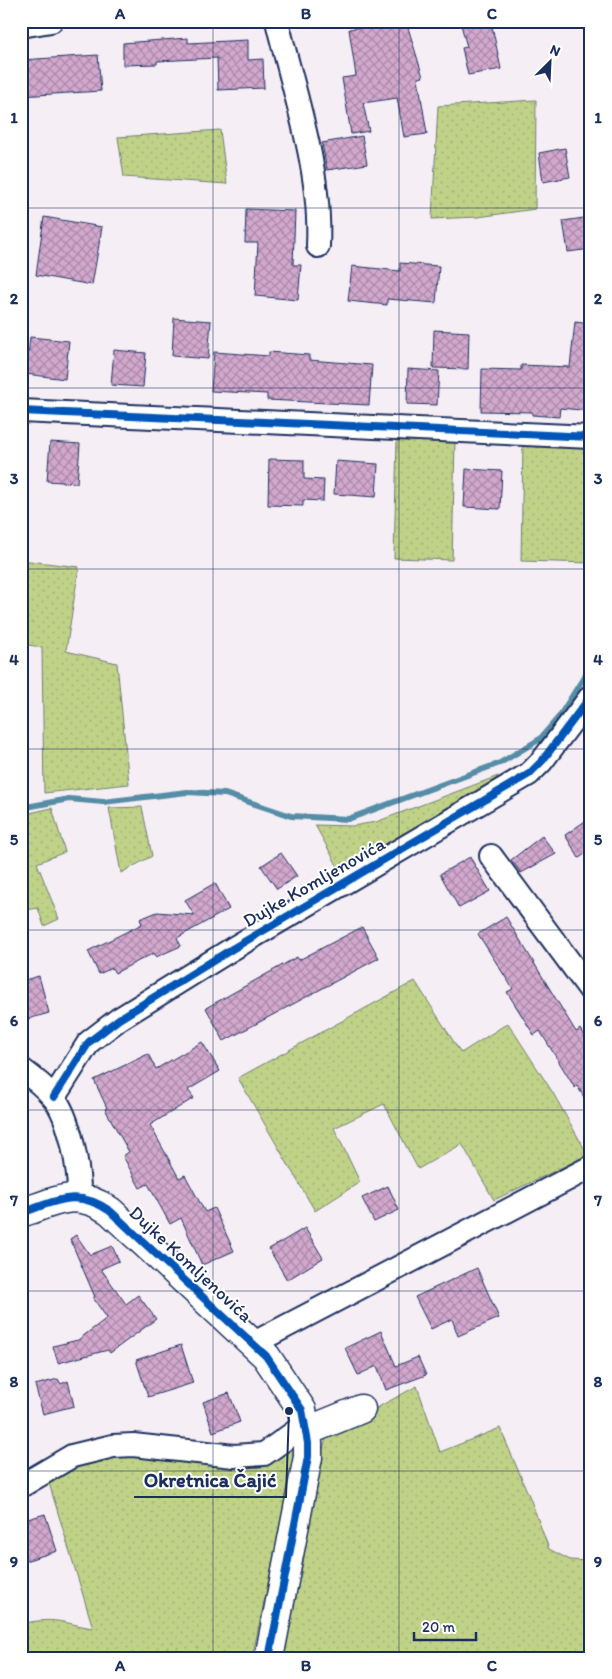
<svg xmlns="http://www.w3.org/2000/svg" width="612" height="1679" font-family="Itim,sans-serif">
<defs>
<pattern id="grass-dots" width="8" height="8" patternUnits="userSpaceOnUse" patternTransform="scale(1.25)"><rect width="8" height="8" fill="#c0d287"/><path d="M2 2h.1M6 6h.1" fill="none" stroke="#a4b577" stroke-width="1.8" stroke-linecap="round"/></pattern>
<pattern id="building-cross-hatch" width="8" height="8" patternUnits="userSpaceOnUse" patternTransform="scale(1.25)"><rect width="8" height="8" fill="#d2a8cd"/><path d="M0 0l8 8M0 8l8-8" fill="none" stroke="#aa89aa"/></pattern>
</defs>
<rect width="100%" height="100%" fill="#f6eef5"/>
<filter id="ink" filterUnits="userSpaceOnUse"><feTurbulence type="fractalNoise" baseFrequency=".02" numOctaves="2"/><feDisplacementMap in="SourceGraphic" scale="10" xChannelSelector="R" yChannelSelector="G"/><feConvolveMatrix kernelMatrix="1 2 1 2 8 2 1 2 1" color-interpolation-filters="sRGB"/></filter>
<g filter="url(#ink)">
<g fill="url(#grass-dots)" stroke="#6e8072">
<path d="M536 100 535 209 478 217 432 219 438 106Z"/>
<path d="M220 130 227 184 124 177 118 137Z"/>
<path d="M397 440 455 442 452 560 394 558Z"/>
<path d="M523 443 591 446V563L521 561Z"/>
<path d="M21 560 79 567 66 651 117 663 129 784 44 793 42 647 21 644Z"/>
<path d="M498 776 491 788 342 874 315 825 352 826 376 822Z"/>
<path d="M142 807 152 856 121 873 109 808Z"/>
<path d="M52 808 65 852 37 863 59 919 44 926 38 908 21 911V815Z"/>
<path d="M415 981 461 1053 508 1023 553 1093 588 1155 494 1200 462 1144 418 1169 384 1104 334 1128 360 1182 315 1211 238 1078Z"/>
<path d="M417 1386 440 1452 500 1428 530 1498 549 1549 570 1560 591 1561V1658H281L307 1539 318 1467 327 1435Z"/>
<path d="M292 1448 296 1454 252 1658H21V1624C56 1616 61 1623 93 1628L48 1480 74 1465 125 1454 270 1462Z"/>
</g>
<g fill="none" stroke-linecap="round" stroke-linejoin="round">
<path stroke="#558da6" stroke-width="6" d="M21 808 69 799 103 802 187 792 225 794 291 816 348 819 500 763 540 739 559 717 591 666"/>
</g>
<g fill="url(#building-cross-hatch)" stroke="#1b2f5e">
<path d="M378 21H406L423 77 418 78 427 134 404 137 397 98 363 103 369 131 351 134 342 78 356 76 349 29 378 25Z"/>
<path d="M460 21H491L501 69 468 75 462 48 467 47Z"/>
<path d="M188 38V43L248 40V60L263 59 264 88 218 90 217 58 157 61V64L123 65V43Z"/>
<path d="M98 55 101 91 21 96V60Z"/>
<path d="M362 136 367 164 327 170 322 143Z"/>
<path d="M565 148 570 177 543 182 539 153Z"/>
<path d="M246 209 295 211 293 265H301L298 300 255 296 258 243H245Z"/>
<path d="M44 217 102 227 92 285 36 275Z"/>
<path d="M591 217V249L568 252 563 221Z"/>
<path d="M400 263 439 266 436 303 387 299V305L348 301 352 266 400 271Z"/>
<path d="M174 318 211 321 208 359 172 356Z"/>
<path d="M575 322 591 324V411L560 408 559 417 532 415V412L481 411 482 369 521 370V365L570 367Z"/>
<path d="M434 330 469 332 468 369 433 368Z"/>
<path d="M30 337 69 341 65 379 26 374Z"/>
<path d="M114 350 146 353 143 387 111 385Z"/>
<path d="M214 352 269 356V352L309 355V360L372 365 369 405 267 400V394L211 391Z"/>
<path d="M408 369 439 371 437 405 407 404Z"/>
<path d="M50 442 80 444 77 483 47 481Z"/>
<path d="M269 459 304 460V479L324 480 323 501 303 500V506L268 505Z"/>
<path d="M336 461 378 464 376 497 334 494Z"/>
<path d="M466 469 502 471 500 509 464 507Z"/>
<path d="M591 817V850L579 858 565 835Z"/>
<path d="M542 836 556 854 521 873 511 860Z"/>
<path d="M281 853 297 876 277 889 261 866Z"/>
<path d="M470 857 490 891 459 908 440 874Z"/>
<path d="M215 883 229 909 177 938 181 946 156 957 154 953 115 973 112 968 99 974 88 951 142 924 140 919 157 912 194 915 185 900Z"/>
<path d="M506 917 576 1032 580 1029 591 1047V1108L577 1086 575 1088 540 1031 534 1035 507 992 513 989 478 934Z"/>
<path d="M362 927 379 958 224 1041 206 1008 297 957 299 960Z"/>
<path d="M39 976 49 1013 21 1021V981Z"/>
<path d="M202 1042 220 1071 188 1090 194 1098 150 1125 179 1178 185 1175 205 1212 214 1208 234 1251 202 1265 181 1218 170 1224 148 1184 140 1188 123 1156 129 1152 105 1109 107 1108 94 1080 148 1054 156 1069Z"/>
<path d="M388 1186 399 1210 374 1222 362 1198Z"/>
<path d="M305 1228 323 1258 287 1280 269 1249Z"/>
<path d="M76 1235 90 1255 112 1246 119 1261 101 1269 126 1304 138 1295 156 1319 110 1353 108 1350 58 1363 53 1346 78 1340 107 1318 93 1298 95 1297 70 1239Z"/>
<path d="M477 1268 499 1318 458 1336 452 1319 431 1329 415 1297Z"/>
<path d="M381 1331 396 1366 418 1357 426 1375 386 1390 377 1366 358 1375 345 1348Z"/>
<path d="M181 1345 193 1383 148 1397 136 1360Z"/>
<path d="M58 1379 61 1384 68 1381 74 1406 43 1414 35 1385Z"/>
<path d="M229 1393 240 1422 213 1432 203 1402Z"/>
<path d="M45 1514 57 1551 25 1561 21 1548V1521Z"/>
</g>
<g fill="none" stroke-linecap="round" stroke-linejoin="round">
<defs>
<g id="minor">
<path d="M277 21C294 93 322 172 318 246"/>
<path d="M21 26 51 21"/>
<path d="M21 411 591 437"/>
<path d="M491 856 591 991"/>
<path d="M21 1069C32 1077 44 1086 53 1097 70 1116 80 1172 79 1197"/>
<path d="M54 1097 89 1042 119 1019 232 949 529 774 542 761 591 696"/>
<path d="M254 1343 591 1167"/>
<path d="M21 1486 72 1456 113 1446 133 1445 234 1456 264 1454 306 1424"/>
</g>
<g id="tertiary">
<path d="M21 1213C57 1201 76 1188 110 1211L266 1356 302 1410 308 1443V1457L269 1658"/>
<path d="M307 1431 361 1409"/>
</g>
</defs>
<use href="#minor" stroke="#1b2f5e" stroke-width="26"/>
<use href="#tertiary" stroke="#1b2f5e" stroke-width="31"/>
<use href="#minor" stroke="#fff" stroke-width="22"/>
<use href="#tertiary" stroke="#fff" stroke-width="28"/>
<defs>
<g id="cycleway">
<path d="M21 411 591 437"/>
<path d="M54 1097 89 1042 119 1019 232 949 529 774 542 761 591 696"/>
<path d="M21 1213C57 1201 76 1188 110 1211L266 1356 302 1410 308 1443V1457L269 1658"/>
</g>
</defs>
<use href="#cycleway" stroke="#fff" stroke-width="11"/>
<use href="#cycleway" stroke="#0057b8" stroke-width="8"/>
</g>
</g>
<path fill="none" stroke="#1b2f5e" stroke-width="1" stroke-opacity="0.55" d="M213 21V1658M399 21V1658M21 208H591M21 388H591M21 569H591M21 749H591M21 930H591M21 1110H591M21 1291H591M21 1471H591"/>
<g text-anchor="middle" dominant-baseline="central" stroke-width="4" stroke-linejoin="round" paint-order="stroke">
<g font-size="19" fill="#1b2f5e" stroke="#fff">
<text transform="translate(314 882) rotate(-30)">Dujke Komljenovića</text>
<text transform="translate(191 1264) rotate(43)">Dujke Komljenovića</text>
</g>
</g>
<path fill="none" stroke="#1b2f5e" stroke-width="2" d="M289 1411L286 1497H134"/>
<circle fill="#1b2f5e" stroke="#fff" stroke-width="2" cx="289" cy="1411" r="5"/>
<g font-size="20" text-anchor="middle" font-weight="bold" fill="#1b2f5e" stroke="#fff" stroke-width="4" stroke-linejoin="round" paint-order="stroke">
<text x="210" y="1487">Okretnica Čajić</text>
</g>
<rect width="612" height="1679" fill="none" stroke="#fff" stroke-width="55"/>
<g transform="translate(550 62) rotate(24)" stroke="#ffffff" stroke-width="4" paint-order="stroke">
<path d="M0-4L9 19L0 12L-9 19Z" fill="#1b2f5e"/>
<text y="-8" font-size="14" font-weight="bold" text-anchor="middle" fill="#1b2f5e">N</text>
</g>
<path d="M414 1632v8h62v-8" fill="none" stroke="#1b2f5e" stroke-width="2.5"/>
<text x="422" y="1632" font-size="15" fill="#1b2f5e" stroke="#ffffff" stroke-width="4" paint-order="stroke">20 m</text>
<rect x="28" y="28" width="556" height="1624" fill="none" stroke="#1b2f5e" stroke-width="2"/>
<g font-size="16" text-anchor="middle" font-weight="bold" fill="#1b2f5e">
<text x="120" y="19">A</text>
<text x="306" y="19">B</text>
<text x="492" y="19">C</text>
<text x="14" y="123">1</text>
<text x="598" y="123">1</text>
<text x="14" y="304">2</text>
<text x="598" y="304">2</text>
<text x="14" y="484">3</text>
<text x="598" y="484">3</text>
<text x="14" y="665">4</text>
<text x="598" y="665">4</text>
<text x="14" y="845">5</text>
<text x="598" y="845">5</text>
<text x="14" y="1026">6</text>
<text x="598" y="1026">6</text>
<text x="14" y="1206">7</text>
<text x="598" y="1206">7</text>
<text x="14" y="1387">8</text>
<text x="598" y="1387">8</text>
<text x="14" y="1567">9</text>
<text x="598" y="1567">9</text>
<text x="120" y="1671">A</text>
<text x="306" y="1671">B</text>
<text x="492" y="1671">C</text>
</g>
</svg>
